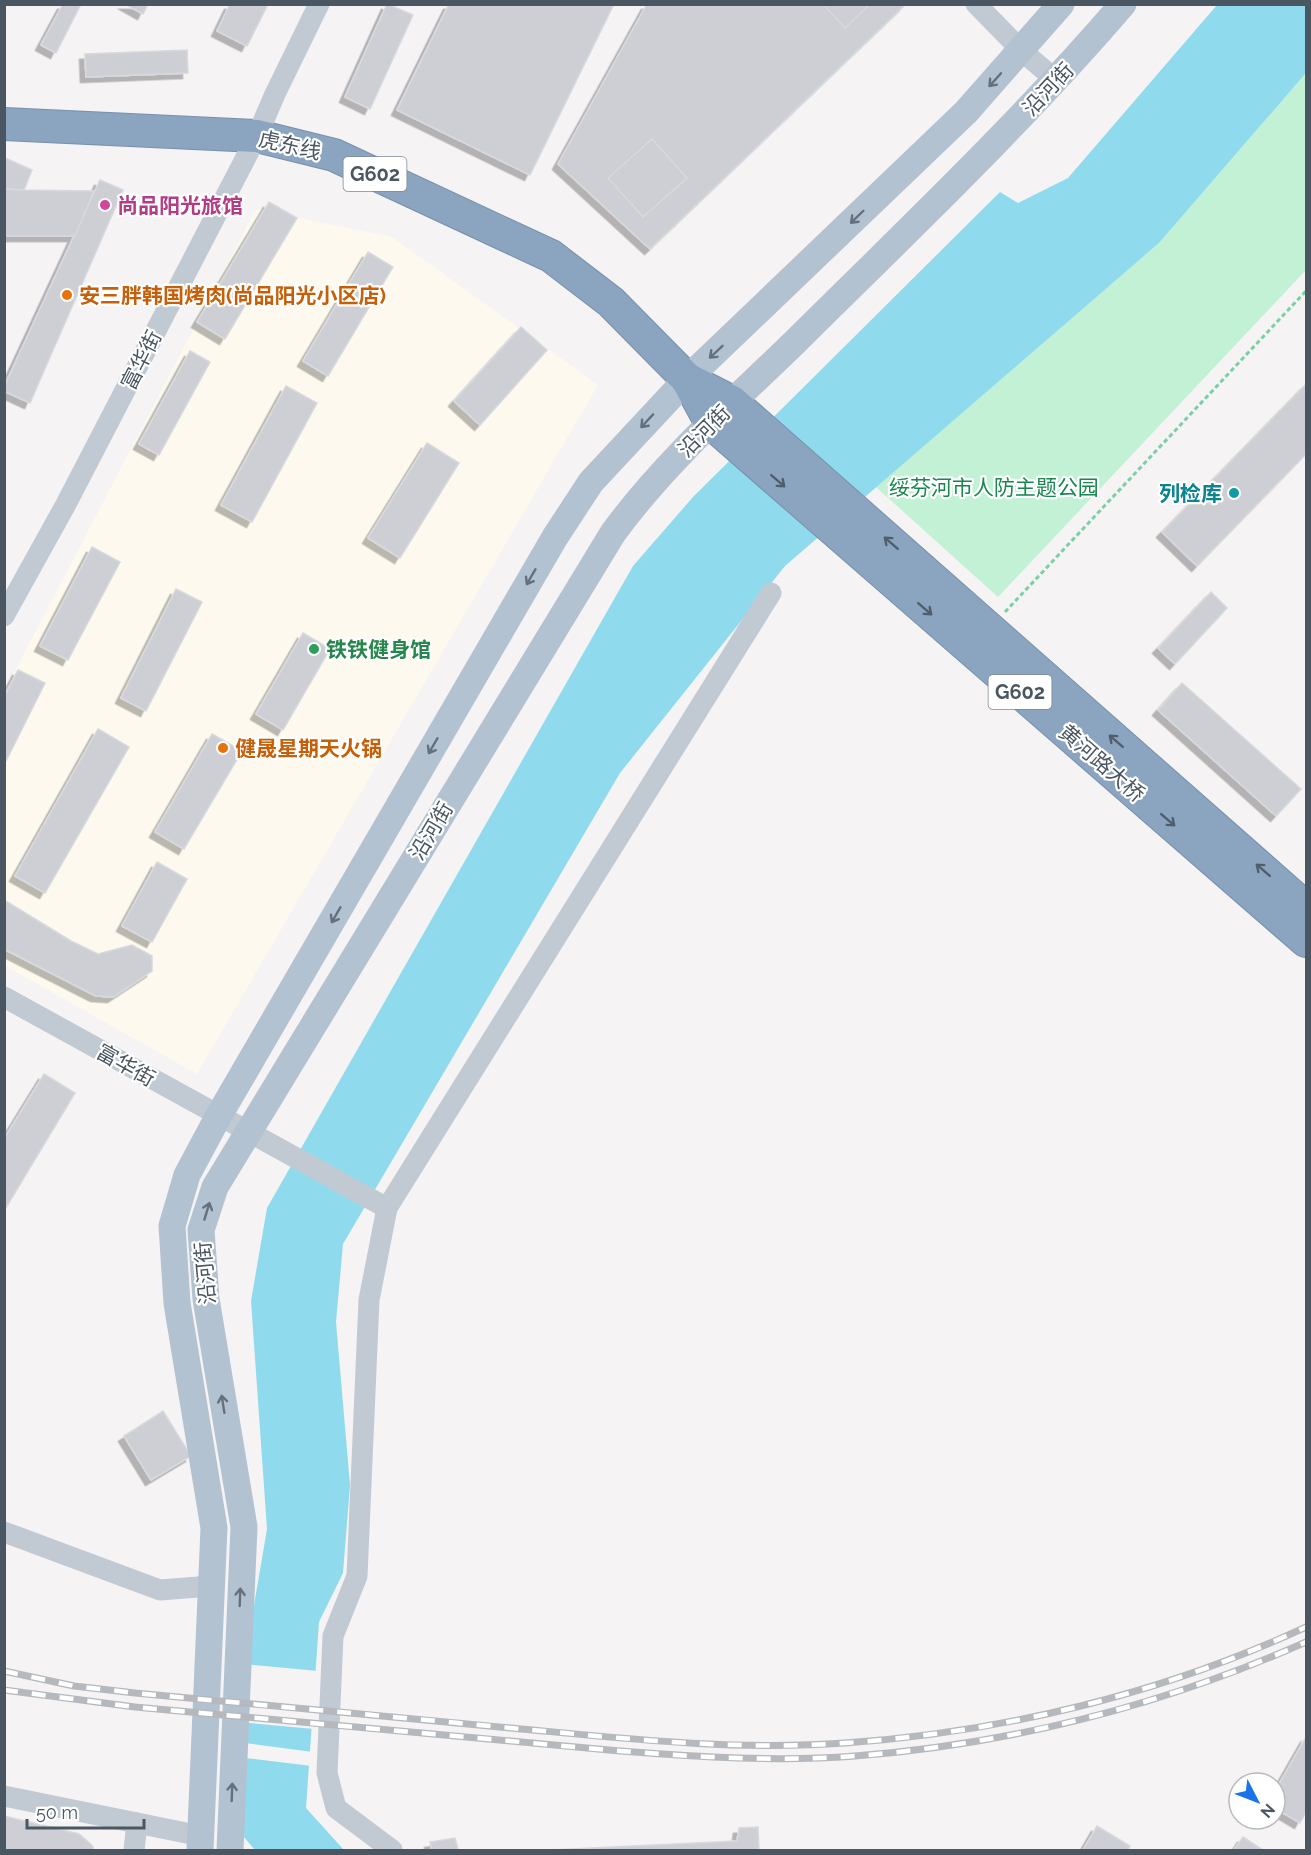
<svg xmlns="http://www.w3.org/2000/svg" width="1311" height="1855" font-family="Raleway,'Noto Sans SC',sans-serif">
<defs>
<filter id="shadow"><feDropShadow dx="-5.5" dy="5.5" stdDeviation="0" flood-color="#0004"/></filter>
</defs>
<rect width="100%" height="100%" fill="#f5f3f3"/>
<path fill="#fdf9ef" d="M256 209 392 237 598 385 197 1074 5 966V690Z"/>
<path fill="#c3f1d5" d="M1306 73V270L998 597 876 487 1159 243Z"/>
<path fill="#90daee" d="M1217 5H1306V73L1159 243 785 566 620 773 343 1244 336 1322 350 1485 343 1573 319 1622 306 1808 344 1850H255L237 1829 245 1658 267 1529 251 1301 267 1208 633 566 693 497 1000 192 1018 203 1068 178Z"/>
<g fill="#f5f3f3">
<path d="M242 1664 318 1671 314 1729 239 1722Z"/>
<path d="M238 1742 313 1752 312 1766 237 1757Z"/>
</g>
<g fill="#cdcfd5" stroke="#d7d9de" stroke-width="1.5" filter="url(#shadow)">
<path d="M63 4H81L56 53 41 45Z"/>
<path d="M125 4H148L143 14Z"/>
<path d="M230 4H268L247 46 217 31Z"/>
<path d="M387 4 413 15 370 109 345 97Z"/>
<path d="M449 4H614L530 175 397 110Z"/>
<path d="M647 4H904L905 5 650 249 558 164Z"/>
<path d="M823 4H870L845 28Z"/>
<path d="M187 50 188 73 86 77 85 54Z"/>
<path d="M652 139 687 178 643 217 608 178Z"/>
<path d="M5 158 32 170 24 190 4 189Z"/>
<path d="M100 180 123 190 30 403 4 391V387Z"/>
<path d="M4 189 24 190 94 191 75 236H4Z"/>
<path d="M269 202 297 218 225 339 197 322Z"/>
<path d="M368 252 393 267 328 376 303 361Z"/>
<path d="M521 327 547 350 480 425 454 401Z"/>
<path d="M190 351 210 362 159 455 139 444Z"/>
<path d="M1306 384V454L1197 566 1162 532Z"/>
<path d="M286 386 317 403 252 522 221 505Z"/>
<path d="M427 443 459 463 400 558 368 538Z"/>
<path d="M92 547 120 562 68 660 40 646Z"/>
<path d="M176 589 202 602 146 711 121 698Z"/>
<path d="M1211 592 1227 608 1175 664 1158 648Z"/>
<path d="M303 633 330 649 283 730 256 714Z"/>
<path d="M18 670 45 683 4 765V697Z"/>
<path d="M1182 683 1301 789 1276 816 1158 710Z"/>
<path d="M98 729 129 747 45 893 15 876Z"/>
<path d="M212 734 242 751 184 849 155 832Z"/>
<path d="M157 862 187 879 152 942 122 926Z"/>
<path d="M4 900 71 941 98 954 132 945 152 956V971L113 997 96 996 4 949Z"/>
<path d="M44 1074 75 1093 4 1211V1139Z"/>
<path d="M163 1411 191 1456 151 1480 124 1436Z"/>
<path d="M1306 1737V1812L1300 1823 1275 1808V1791Z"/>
<path d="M4 1816 79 1834 93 1846V1850H4Z"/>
<path d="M1097 1826 1130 1846 1128 1850H1083Z"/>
<path d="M758 1827 759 1850H550L737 1841 739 1828Z"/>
<path d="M1243 1837 1263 1850H1234Z"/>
<path d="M455 1838 458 1850H432L430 1842Z"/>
</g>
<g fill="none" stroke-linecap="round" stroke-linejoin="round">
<defs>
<g id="highway">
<path d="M4 124 257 136 334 155 551 256 611 302 687 379"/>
<path d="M1306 908 732 402 687 379 711 423 1306 941"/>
</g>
</defs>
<use href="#highway" stroke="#7690ad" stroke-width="34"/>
<path stroke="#7ad0a6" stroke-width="3" stroke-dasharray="4.5 3" stroke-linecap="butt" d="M1005 612 1306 291"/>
<g stroke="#c1cad2" stroke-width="21">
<path d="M976 4 1022 51 1057 81"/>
<path d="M4 616 65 506 257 136 275 94 319 4"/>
<path d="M4 997 387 1208"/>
<path d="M4 1532 160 1590 211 1586"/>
<path d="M4 1796 201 1836"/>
<path d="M134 1850 137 1823"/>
<path d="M392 1850 336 1808 327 1773 333 1636 357 1576 369 1300 387 1208 771 593"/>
</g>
<g stroke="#b3c2d1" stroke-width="27">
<path d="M200 1850 214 1528 177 1303 172 1226 187 1175 218 1117 555 537 591 482 687 379 966 112 1061 4"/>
<path d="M230 1850 244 1527 206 1299 201 1230 215 1187 613 533C665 462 731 404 794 343 906 232 1020 124 1123 4"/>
</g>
<use href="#highway" stroke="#8ba5c1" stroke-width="32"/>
<defs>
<g id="rail">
<path d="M4 1671 74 1686 135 1693C260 1705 386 1716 511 1728 621 1738 733 1751 845 1743 1003 1732 1162 1694 1306 1627"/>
<path d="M4 1690 135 1707 620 1751C698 1757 777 1762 855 1756 1011 1744 1164 1705 1306 1642"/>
</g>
</defs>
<use href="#rail" stroke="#b5b8bd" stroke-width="7"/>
<use href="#rail" stroke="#fff" stroke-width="4.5" stroke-dasharray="14" stroke-linecap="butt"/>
</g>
<defs><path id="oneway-shaft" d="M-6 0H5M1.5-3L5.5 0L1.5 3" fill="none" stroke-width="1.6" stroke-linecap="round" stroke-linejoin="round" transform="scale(1.5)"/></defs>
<g stroke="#64717d">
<use href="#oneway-shaft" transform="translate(995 80) rotate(132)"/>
<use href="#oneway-shaft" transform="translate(857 217) rotate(136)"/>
<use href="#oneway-shaft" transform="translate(716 352) rotate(137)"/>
<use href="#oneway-shaft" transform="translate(647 421) rotate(133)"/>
<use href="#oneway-shaft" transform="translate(531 577) rotate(120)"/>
<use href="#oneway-shaft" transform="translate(433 746) rotate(120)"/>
<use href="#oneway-shaft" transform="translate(336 915) rotate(120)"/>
<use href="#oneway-shaft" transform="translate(207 1211) rotate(-73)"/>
<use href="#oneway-shaft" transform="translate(223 1404) rotate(-99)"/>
<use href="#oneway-shaft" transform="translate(240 1597) rotate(-88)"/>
<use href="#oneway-shaft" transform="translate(232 1792) rotate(-88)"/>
</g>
<g stroke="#505e6b">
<use href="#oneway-shaft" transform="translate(778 481) rotate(41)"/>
<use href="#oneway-shaft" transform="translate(891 543) rotate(-139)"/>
<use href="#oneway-shaft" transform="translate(925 609) rotate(41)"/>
<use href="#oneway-shaft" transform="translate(1116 741) rotate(-139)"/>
<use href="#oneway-shaft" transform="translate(1168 820) rotate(41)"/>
<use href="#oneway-shaft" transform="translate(1263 870) rotate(-139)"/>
</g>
<circle fill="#d1479c" stroke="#fff" stroke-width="2" cx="105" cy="205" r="6"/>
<g fill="#e8710a" stroke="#fff" stroke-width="2">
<circle cx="67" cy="295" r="6"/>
<circle cx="223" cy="748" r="6"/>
</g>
<circle fill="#0f9aa8" stroke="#fff" stroke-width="2" cx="1234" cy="493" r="6"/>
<circle fill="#2e9e5b" stroke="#fff" stroke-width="2" cx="314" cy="649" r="6"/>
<g text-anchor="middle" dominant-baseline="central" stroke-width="4.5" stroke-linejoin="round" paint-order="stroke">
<g fill="#fff" stroke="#808990" stroke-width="1.5">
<rect x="343.5" y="157" width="63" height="34" rx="4.5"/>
<rect x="988.5" y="675" width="63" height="34" rx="4.5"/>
</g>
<g font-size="20" font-weight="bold" fill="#4a5661">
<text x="375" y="174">G602</text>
<text x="1020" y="692">G602</text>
</g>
<g font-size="21" fill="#4a5661" stroke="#fff">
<text transform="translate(1048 89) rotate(-47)">沿河街</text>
<text transform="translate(290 145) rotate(13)">虎东线</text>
<text transform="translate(141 360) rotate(-63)">富华街</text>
<text transform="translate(704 431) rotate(-45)">沿河街</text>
<text transform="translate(1102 763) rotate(41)">黄河路大桥</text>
<text transform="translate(431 831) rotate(-59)">沿河街</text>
<text transform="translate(126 1065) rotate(29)">富华街</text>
<text transform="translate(205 1273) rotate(-95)">沿河街</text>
</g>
<g font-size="21" font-weight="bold" fill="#b23c85" stroke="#fff" text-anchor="start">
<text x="117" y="205">尚品阳光旅馆</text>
</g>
<g font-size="21" font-weight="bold" fill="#c56008" stroke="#fff" text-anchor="start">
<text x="79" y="295">安三胖韩国烤肉(尚品阳光小区店)</text>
<text x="235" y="748">健晟星期天火锅</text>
</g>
<g font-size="21" fill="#17864f" stroke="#fff">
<text x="994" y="487">绥芬河市人防主题公园</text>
</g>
<g font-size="21" font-weight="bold" fill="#0d838f" stroke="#fff" text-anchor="end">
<text x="1222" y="493">列检库</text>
</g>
<g font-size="21" font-weight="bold" fill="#27864d" stroke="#fff" text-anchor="start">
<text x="326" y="649">铁铁健身馆</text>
</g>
</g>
<rect width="1311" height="1855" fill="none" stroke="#4a5661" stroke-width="12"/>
<g transform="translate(1257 1801) rotate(132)"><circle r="28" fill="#ffffff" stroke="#b7bbc0" stroke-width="1.5"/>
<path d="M0-4.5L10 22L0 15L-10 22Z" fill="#1a73e8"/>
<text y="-9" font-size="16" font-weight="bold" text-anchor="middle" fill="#4a5661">N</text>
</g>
<path d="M27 1819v9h117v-9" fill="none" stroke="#4a5661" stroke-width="3"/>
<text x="36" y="1819" font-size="18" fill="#4a5661" stroke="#ffffff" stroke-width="4.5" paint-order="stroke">50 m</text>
</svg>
